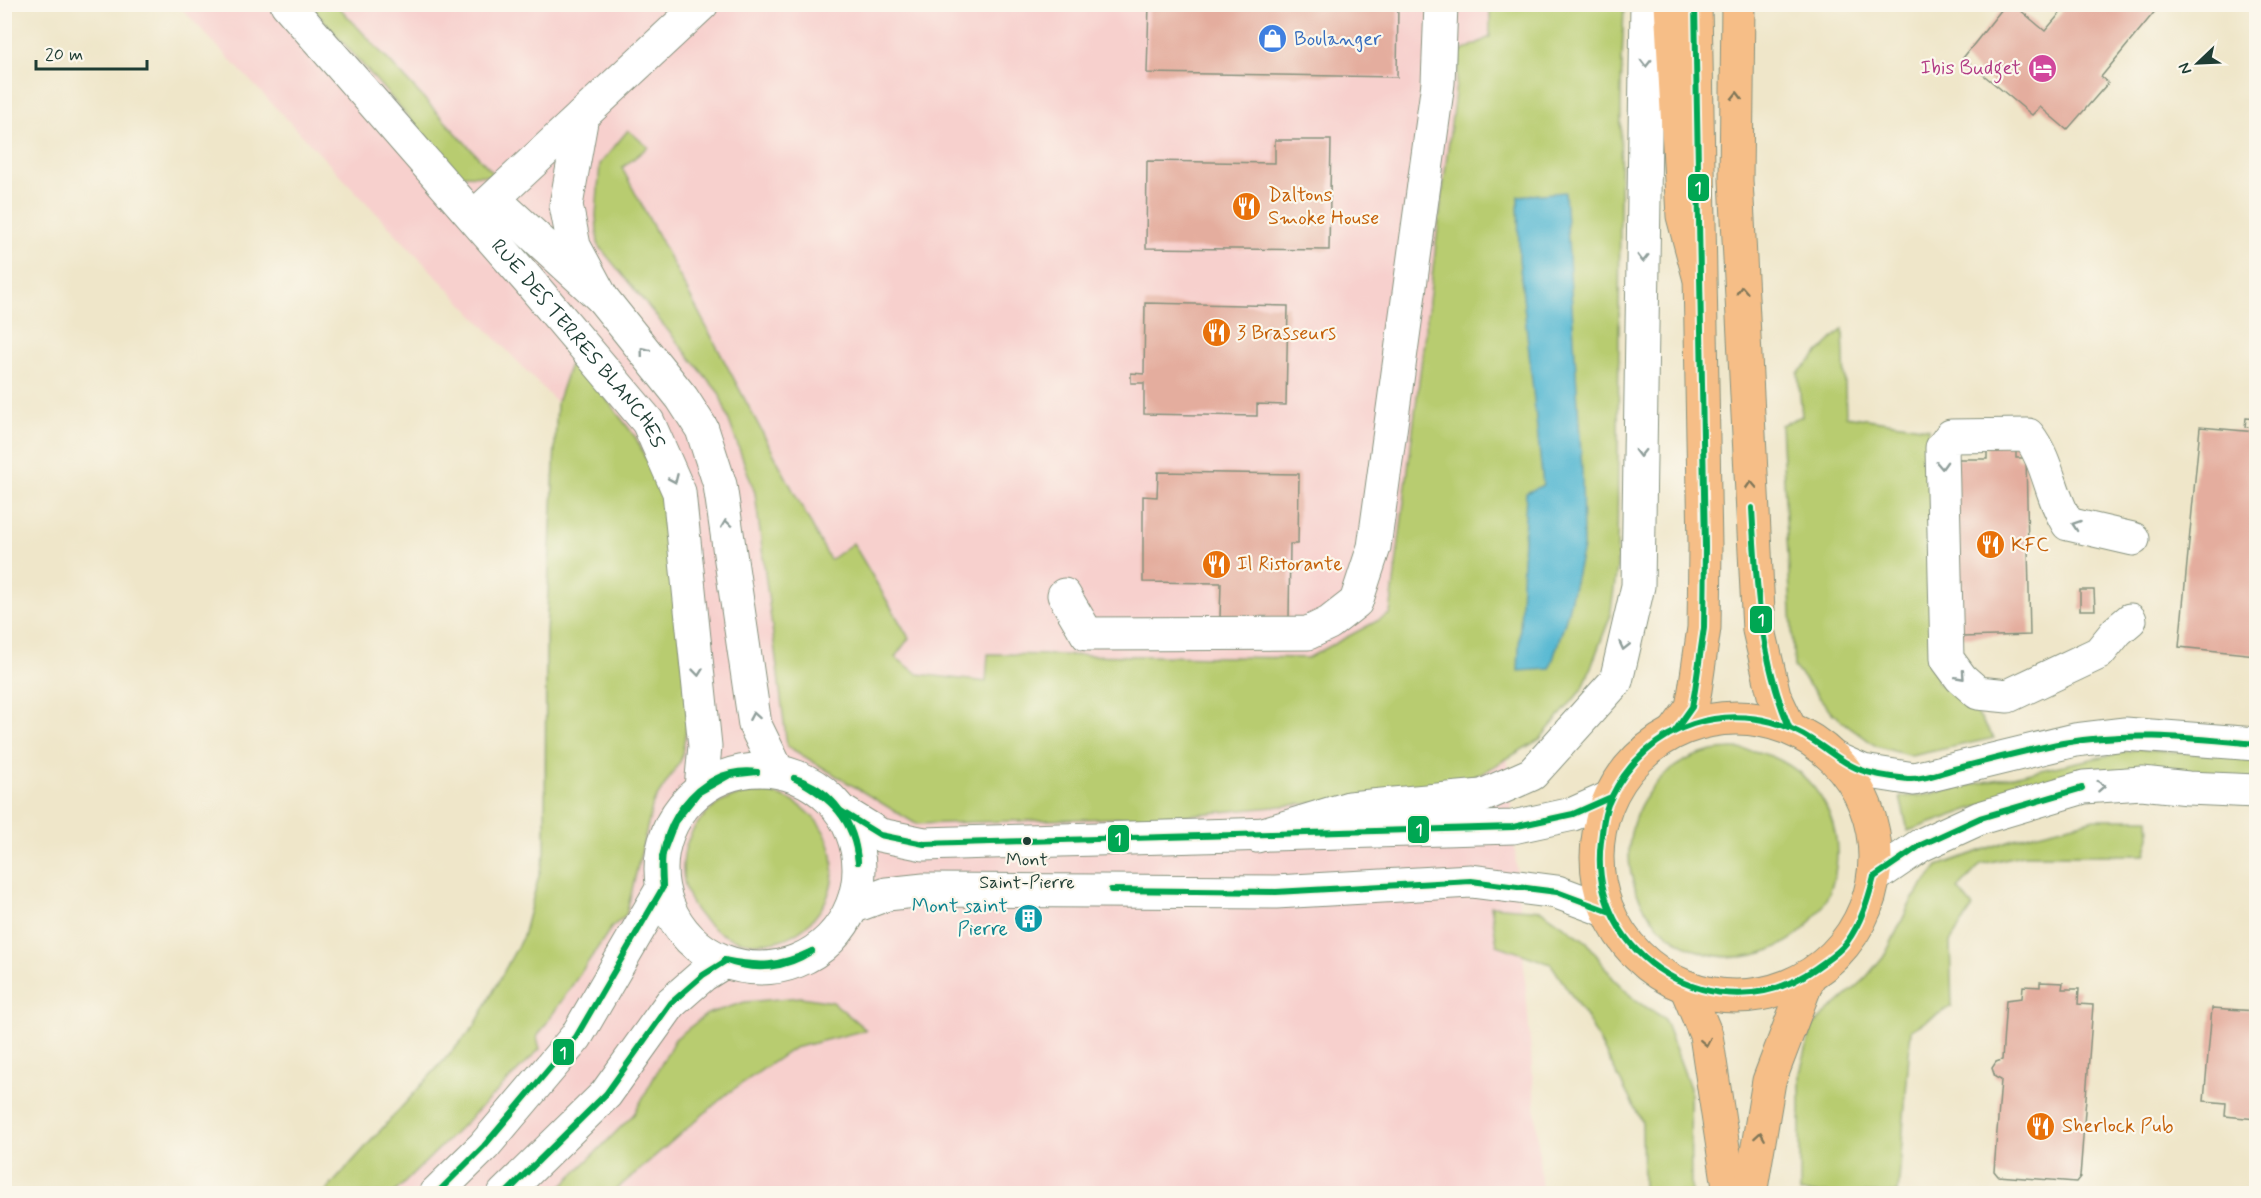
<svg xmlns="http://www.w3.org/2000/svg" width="2261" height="1198" font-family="Mynerve,sans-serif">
<rect width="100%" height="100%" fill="#fbf7ec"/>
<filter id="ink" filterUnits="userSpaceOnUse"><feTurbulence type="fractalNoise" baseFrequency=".0167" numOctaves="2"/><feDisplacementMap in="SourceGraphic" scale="12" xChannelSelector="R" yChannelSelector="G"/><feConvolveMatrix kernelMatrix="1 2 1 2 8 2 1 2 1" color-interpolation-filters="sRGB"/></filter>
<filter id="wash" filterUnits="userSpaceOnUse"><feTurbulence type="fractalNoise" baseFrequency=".008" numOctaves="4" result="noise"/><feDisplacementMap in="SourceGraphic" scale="24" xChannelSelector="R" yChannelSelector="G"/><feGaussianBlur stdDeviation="1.35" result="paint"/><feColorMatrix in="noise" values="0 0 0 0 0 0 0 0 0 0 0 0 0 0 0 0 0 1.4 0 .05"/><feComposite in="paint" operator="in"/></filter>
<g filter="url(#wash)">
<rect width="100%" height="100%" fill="#efe6c9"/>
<path fill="#f7d0cd" d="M178 5H1490L1504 712 1542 1193H323L474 1027 523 936 545 853 546 633 557 403Z"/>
<g fill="#b8cc6f" stroke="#6c8452" stroke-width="1.5">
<path d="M310 5H337L496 176 459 175Z"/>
<path d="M1490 5H1624L1621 90 1617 568 1610 617 1583 688 1540 739 1481 774 1409 794 1178 816 916 824 787 746 755 493 719 393 598 245 596 215 600 164 628 130 648 147 622 168 830 560 853 543 909 638 895 657 918 674 986 682 988 654 1308 658 1390 614 1460 52 1490 37Z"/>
<path d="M1843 329 1846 416 1928 428 1937 682 1971 705 1994 738 1911 756 1876 746 1833 714 1794 667 1781 425 1802 416 1798 373Z"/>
<path d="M573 355 636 438 669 508 688 718 681 760 653 803 626 915 611 928 537 1037 540 1049 394 1193 323 1194 474 1027 523 936 545 853 546 633 557 403Z"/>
<path d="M2138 749 2256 758V780L2022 791 1908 831 1900 797 1925 795Z"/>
<circle cx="1733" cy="853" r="104"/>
<circle cx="758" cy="868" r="75"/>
<path d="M2095 819H2149L2150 837 2145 855H2022L1981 864 1958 889 1973 907 1950 942 1952 1006 1911 1030 1898 1193H1800V1073L1812 1026 1863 981 1886 953 1912 900 1938 866 2014 839Z"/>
<path d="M1491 906 1541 910 1587 942 1613 978 1636 1001 1664 1018 1690 1088 1691 1193H1643L1642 1122 1588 1020 1551 964 1497 945Z"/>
<path d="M801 997 833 1002 866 1030 794 1048 728 1093 612 1193H555L634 1114 675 1039 707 1014 745 1002Z"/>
</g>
<path fill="#53b7d2" stroke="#397a83" stroke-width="1.5" d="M1565 192 1582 470 1583 548 1567 615 1550 669 1518 671 1526 493 1543 485 1519 259 1518 196Z"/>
<g id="blocks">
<g fill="#e4ad9e">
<path d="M1149 4H1398L1397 77 1147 73Z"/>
<path d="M2006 4H2013L2045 31 2068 4H2161L2101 77 2108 83 2067 130 2040 107 2032 115 1963 58Z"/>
<path d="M1275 140H1331L1329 250 1146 248 1147 161 1275 163Z"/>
<path d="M1145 303 1288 306 1286 405 1257 404V416L1144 414V383H1131V373L1144 374Z"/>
<path d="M2246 418 2256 419V428L2245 427Z"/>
<path d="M2200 427 2256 432V655L2179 647Z"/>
<path d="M2016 444V458H2026L2030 635 1962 637 1949 459H1987V445Z"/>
<path d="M1158 472 1299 474 1298 544H1290L1289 619 1220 618 1221 583 1143 582V496L1157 497Z"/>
<path d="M2080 590H2094L2095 610H2080Z"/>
<path d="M1020 915H1038V922H1021Z"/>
<path d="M2040 982 2063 983 2062 989H2079L2078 1004 2093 1005 2080 1177 2076 1182 1998 1176 1994 1171 2001 1080 1995 1077 1992 1068 1996 1062 2002 1060 2006 1000 2022 998 2023 986 2040 987Z"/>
<path d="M2212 1008 2256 1011V1119L2225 1116 2226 1103 2204 1101Z"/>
</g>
</g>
</g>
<g filter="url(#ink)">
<use href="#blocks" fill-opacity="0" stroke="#87927e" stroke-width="1.5"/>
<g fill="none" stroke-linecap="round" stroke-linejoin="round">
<defs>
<g id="minor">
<path id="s1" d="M287 4 528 280 648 422 679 492 705 746 701 788"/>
<path d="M494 199 602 298 574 246 566 205 582 116"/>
<path d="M477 214 702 4"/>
<path d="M602 298 682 398 702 429 720 485 755 725 777 770"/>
<path d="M1064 595 1087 634 1308 633 1329 623 1356 602 1374 547 1438 83 1441 4"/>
<path d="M2130 620 2117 631 2099 653 2008 696 1978 693 1961 678 1947 659 1942 448 1951 436 2028 435C2049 462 2050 496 2068 524L2133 539"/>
<path d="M1836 759 1863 771 1914 779 2075 740 2125 734 2256 744"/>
<circle cx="760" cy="869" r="99"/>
<path d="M841 811 880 835 924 844 1513 827 1573 814 1609 798"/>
<path d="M1257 836 1349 808 1482 796 1532 774 1616 681 1638 586 1647 4"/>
<path d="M1874 877 1921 845 1980 818 2084 787 2142 783 2188 788 2256 791"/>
<path d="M852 907 887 894 924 890 1276 892 1471 881 1557 892 1608 911"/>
<path d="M435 1194 484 1146 576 1037 662 889"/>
<path d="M504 1194 606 1094 671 1003 703 975 724 962"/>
</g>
<g id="major">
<path d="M1738 4 1736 180 1759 630 1774 695 1789 727"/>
<circle cx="1736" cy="857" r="139"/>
<path d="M1675 731 1692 707 1695 690 1704 628 1705 547 1695 4"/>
<path d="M1686 987 1706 1035 1730 1194"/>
<path d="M1750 1194 1769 1081 1809 976"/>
</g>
<path id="highway" d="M1671 4 1683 216 1699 276"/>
</defs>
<use href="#minor" stroke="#87927e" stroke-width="35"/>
<use href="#major" stroke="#87927e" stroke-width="35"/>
<use href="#highway" stroke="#87927e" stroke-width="35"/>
<use href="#minor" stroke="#fff" stroke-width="33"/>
<use href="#major" stroke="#f6be87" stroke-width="33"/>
<use href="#highway" stroke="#f6be87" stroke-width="33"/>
<defs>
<g id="bus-1">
<path d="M1752 508C1756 584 1760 656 1789 727"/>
<path d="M1675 731 1692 707 1695 690 1704 628 1705 547 1695 4"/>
<path d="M794 778C832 789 856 823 858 862"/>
<path d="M794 778C830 797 854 819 858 862"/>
<path d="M841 811 880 835 924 844 1513 827 1573 814 1609 798"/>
<path d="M1874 877C1868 900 1861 923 1847 942 1839 953 1827 960 1816 968 1720 1037 1586 958 1601 841 1603 825 1604 810 1612 796 1628 763 1658 735 1693 724 1733 711 1777 717 1812 740 1827 749 1840 761 1856 768 1872 775 1891 777 1908 779 1924 780 1939 773 1954 769 1990 760 2026 750 2063 743 2127 731 2191 738 2256 744"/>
<path d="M1874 877 1921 845 1980 818 2082 788"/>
<path d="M663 887C653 832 696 764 757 772"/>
<path d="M663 887 662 856 675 822 698 793 730 775 757 772"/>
<path d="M1111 890 1276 892 1471 881 1557 892 1608 911"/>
<path d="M724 960C759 967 779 967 812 951"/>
<path d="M724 960C754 972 785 969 812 951"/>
<path d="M436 1194 484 1146 576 1037 662 889"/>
<path d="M505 1194 606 1094 671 1003 703 975 724 962"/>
</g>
</defs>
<use href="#bus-1" stroke="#fbf7ec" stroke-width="10"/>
<use href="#bus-1" stroke="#00a753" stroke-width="6"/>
</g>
<defs><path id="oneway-chevron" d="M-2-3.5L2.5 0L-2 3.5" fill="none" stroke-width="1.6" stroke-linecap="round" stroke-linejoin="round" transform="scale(1.5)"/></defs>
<g stroke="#8f9e9a">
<use href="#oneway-chevron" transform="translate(1646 63) rotate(91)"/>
<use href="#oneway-chevron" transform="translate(1643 258) rotate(91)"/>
<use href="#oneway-chevron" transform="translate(644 351) rotate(-129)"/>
<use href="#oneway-chevron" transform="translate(1640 453) rotate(91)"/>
<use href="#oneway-chevron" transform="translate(1942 465) rotate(88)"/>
<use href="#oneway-chevron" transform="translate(674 479) rotate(66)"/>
<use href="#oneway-chevron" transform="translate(726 524) rotate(-98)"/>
<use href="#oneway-chevron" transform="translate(2076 525) rotate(-161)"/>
<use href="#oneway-chevron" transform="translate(1624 646) rotate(103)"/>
<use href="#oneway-chevron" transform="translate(698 672) rotate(84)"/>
<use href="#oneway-chevron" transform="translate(1961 676) rotate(48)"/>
<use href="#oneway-chevron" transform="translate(754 716) rotate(-100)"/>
<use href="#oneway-chevron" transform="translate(2101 786) rotate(-4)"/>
</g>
<g stroke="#807759">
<use href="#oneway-chevron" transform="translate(1737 96) rotate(-89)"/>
<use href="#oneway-chevron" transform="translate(1742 290) rotate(-93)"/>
<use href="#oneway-chevron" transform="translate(1751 485) rotate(-93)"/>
<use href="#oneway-chevron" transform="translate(1706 1042) rotate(79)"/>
<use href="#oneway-chevron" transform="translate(1760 1136) rotate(-81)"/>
</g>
</g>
<defs>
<symbol id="shop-disc" viewBox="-11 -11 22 22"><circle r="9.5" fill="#3f7fe0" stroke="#fbf7ec"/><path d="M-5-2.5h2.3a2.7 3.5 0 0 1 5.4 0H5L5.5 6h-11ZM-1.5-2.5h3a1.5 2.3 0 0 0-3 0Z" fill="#fff"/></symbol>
<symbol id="hotel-disc" viewBox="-11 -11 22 22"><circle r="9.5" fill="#d1479c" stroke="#fbf7ec"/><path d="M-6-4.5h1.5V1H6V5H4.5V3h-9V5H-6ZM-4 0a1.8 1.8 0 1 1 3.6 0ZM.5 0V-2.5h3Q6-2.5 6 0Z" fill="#fff"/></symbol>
<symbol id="restaurant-disc" viewBox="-11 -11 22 22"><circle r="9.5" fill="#e8710a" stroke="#fbf7ec"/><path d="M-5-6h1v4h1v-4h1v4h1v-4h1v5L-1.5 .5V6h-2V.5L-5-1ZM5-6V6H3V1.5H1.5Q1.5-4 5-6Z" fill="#fff"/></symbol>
<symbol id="building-disc" viewBox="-11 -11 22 22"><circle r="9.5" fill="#0f9aa8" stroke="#fbf7ec"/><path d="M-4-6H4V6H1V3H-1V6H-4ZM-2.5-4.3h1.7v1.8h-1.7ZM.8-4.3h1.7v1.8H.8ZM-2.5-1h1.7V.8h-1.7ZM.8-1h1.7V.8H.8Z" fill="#fff"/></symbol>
</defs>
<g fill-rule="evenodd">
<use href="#shop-disc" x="1256" y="22" width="33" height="33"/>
<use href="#hotel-disc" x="2026" y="52" width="33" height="33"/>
<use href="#restaurant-disc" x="1230" y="190" width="33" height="33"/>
<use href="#restaurant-disc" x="1200" y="316" width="33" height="33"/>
<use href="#restaurant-disc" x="1974" y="528" width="33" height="33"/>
<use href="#restaurant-disc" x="1200" y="548" width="33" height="33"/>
<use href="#building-disc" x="1012" y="902" width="33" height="33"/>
<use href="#restaurant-disc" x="2024" y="1110" width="33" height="33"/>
</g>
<circle fill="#1f3d34" stroke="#fbf7ec" stroke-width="2" cx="1027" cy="841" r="5"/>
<g text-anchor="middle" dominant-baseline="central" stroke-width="4.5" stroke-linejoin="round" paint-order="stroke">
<g font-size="18" fill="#1f3d34" stroke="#fbf7ec">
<text x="1027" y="860">Mont<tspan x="1027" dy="23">Saint-Pierre</tspan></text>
</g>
<g font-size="20" fill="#366cbe" stroke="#fbf7ec" text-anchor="start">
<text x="1294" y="39">Boulanger</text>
</g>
<g font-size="20" fill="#b23c85" stroke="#fbf7ec" text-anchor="end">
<text x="2021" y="68">Ibis Budget</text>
</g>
<g font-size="20" fill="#c56008" stroke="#fbf7ec" text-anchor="start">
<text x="1268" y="195">Daltons<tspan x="1268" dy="23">Smoke House</tspan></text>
<text x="1237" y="333">3 Brasseurs</text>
<text x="2011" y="545">KFC</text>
<text x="1237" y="564">Il Ristorante</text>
<text x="2062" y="1126">Sherlock Pub</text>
</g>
<g font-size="20" fill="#1f3d34" stroke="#fbf7ec">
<text stroke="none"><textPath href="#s1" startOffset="448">RUE DES TERRES BLANCHES</textPath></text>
</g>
<g font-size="20" fill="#0d838f" stroke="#fbf7ec" text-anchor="end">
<text x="1008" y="906">Mont saint<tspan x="1008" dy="23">Pierre</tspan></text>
</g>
</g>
<g stroke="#fbf7ec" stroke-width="2">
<rect x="1687" y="173" width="23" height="29" rx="6" fill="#00a753"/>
<rect x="1749" y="605" width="24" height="29" rx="6" fill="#00a753"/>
<rect x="1407" y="815" width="23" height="29" rx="6" fill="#00a753"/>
<rect x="1107" y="824" width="23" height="29" rx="6" fill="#00a753"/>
<rect x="552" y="1038" width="23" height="28" rx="6" fill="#00a753"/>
</g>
<g font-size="16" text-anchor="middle" font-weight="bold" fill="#fff">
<text x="1698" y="193">1</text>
<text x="1761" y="625">1</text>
<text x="1419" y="835">1</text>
<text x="1118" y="844">1</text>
<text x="563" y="1058">1</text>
</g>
<rect width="2261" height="1198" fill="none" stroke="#fbf7ec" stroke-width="24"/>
<g transform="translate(2198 63) rotate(247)" stroke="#fbf7ec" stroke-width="4.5" paint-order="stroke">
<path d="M0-4.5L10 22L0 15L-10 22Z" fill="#1f3d34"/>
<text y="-9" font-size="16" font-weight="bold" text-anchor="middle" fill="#1f3d34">N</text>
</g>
<path d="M36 60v9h111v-9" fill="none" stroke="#1f3d34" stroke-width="3"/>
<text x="45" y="60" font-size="18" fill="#1f3d34" stroke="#fbf7ec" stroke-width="4.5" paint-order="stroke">20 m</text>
</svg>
